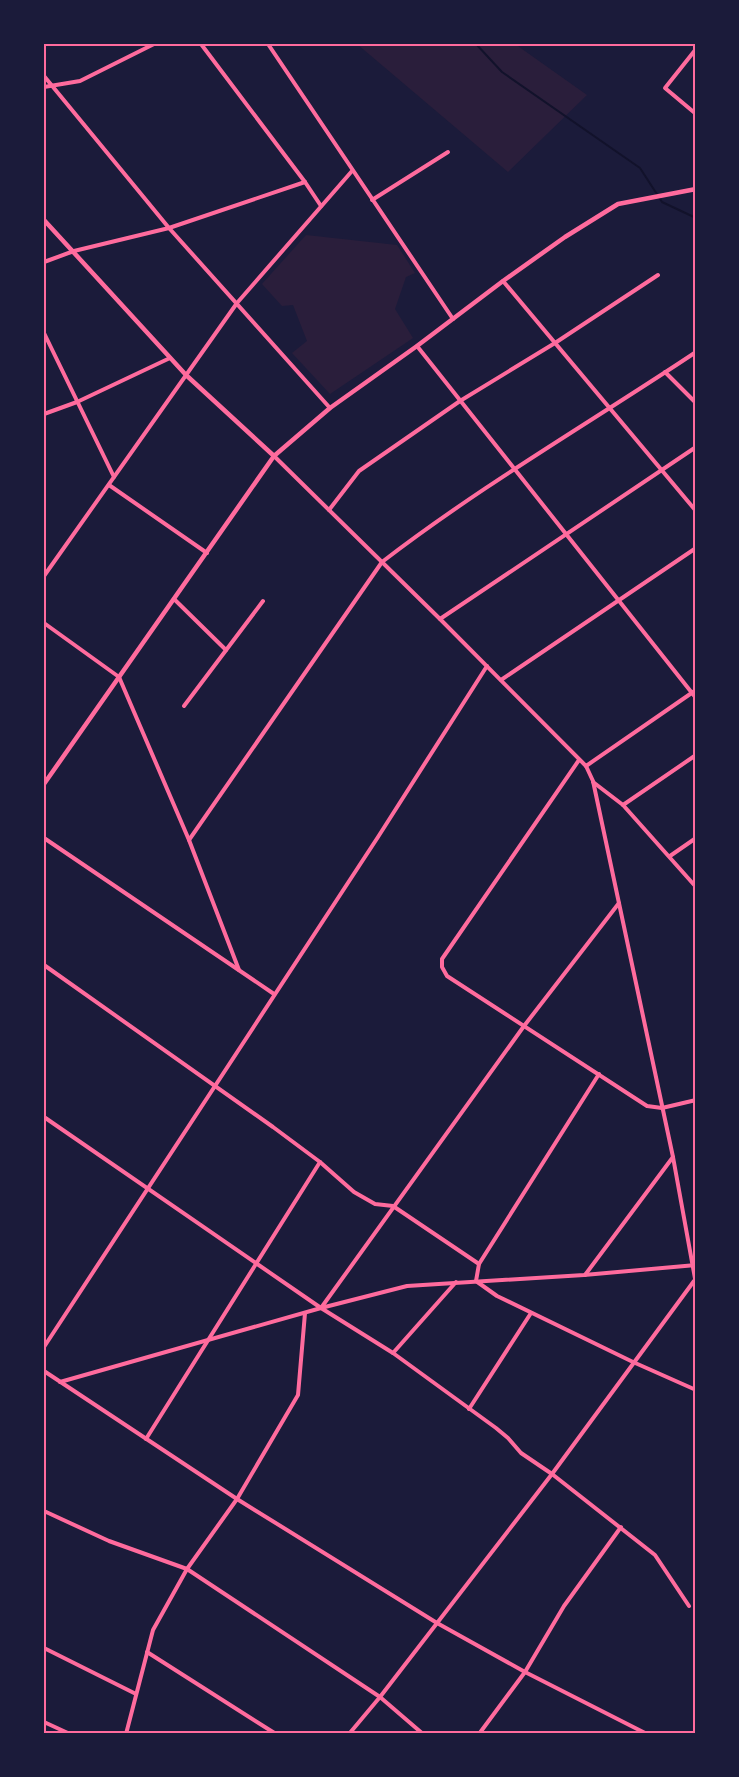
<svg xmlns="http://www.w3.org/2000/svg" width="739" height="1777" font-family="'Space Grotesk',sans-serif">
<rect width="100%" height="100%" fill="#1b1b3a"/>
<g fill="#2a1e3b">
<path d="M357 44H515L587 95 508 172Z"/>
<path d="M306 235 397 245 415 273 406 277 395 309 413 338 330 394 292 353 307 341 293 305 282 306 262 284Z"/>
</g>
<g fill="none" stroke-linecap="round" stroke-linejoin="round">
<path stroke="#12122b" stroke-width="2" d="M476 44 502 72 640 168 662 202 696 218"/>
<g stroke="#ff6b9d" stroke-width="4">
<path d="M201 44 305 182 321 206"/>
<path d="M268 44 453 319"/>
<path d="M696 49 665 88 696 114"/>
<path d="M44 76 169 228 330 408"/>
<path d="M44 87 80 81 154 44"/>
<path d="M372 200 448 152"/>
<path d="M44 262 74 251 169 228 305 182"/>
<path d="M503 281 696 511"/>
<path d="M44 333 114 477"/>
<path d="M417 346 696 698"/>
<path d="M665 372 696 403"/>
<path d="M44 414 77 402 170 358"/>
<path d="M274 456 440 619 586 766 593 781 673 1157 696 1284"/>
<path d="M109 485 207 553"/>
<path d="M329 510 359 471 460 401 555 343 658 275"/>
<path d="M44 576 237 303 352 171"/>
<path d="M174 599 226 650"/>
<path d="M440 619 696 447"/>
<path d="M44 623 119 677 189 840 239 970"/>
<path d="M501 680 696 548"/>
<path d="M184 706 263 601"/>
<path d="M579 760 442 959V967L447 976 647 1106 662 1108 696 1100"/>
<path d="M586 766 696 690"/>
<path d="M593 782 623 805 696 887"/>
<path d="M623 805 696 755"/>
<path d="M44 838 274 994"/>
<path d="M189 840 382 562C482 485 591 422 696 352"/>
<path d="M670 856 696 838"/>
<path d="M44 965 273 1127 320 1162 354 1192 375 1204 393 1206 479 1264"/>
<path d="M599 1074 479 1264 476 1281 497 1296 633 1362 696 1390"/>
<path d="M44 1117 321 1308 393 1353 496 1428 508 1438 521 1453 552 1474 655 1555 689 1606"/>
<path d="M585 1275 673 1157"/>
<path d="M321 1308 524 1026 619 903"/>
<path d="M44 1347 378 837 487 666"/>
<path d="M393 1353 456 1282"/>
<path d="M44 1371 237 1499 437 1623 525 1672 647 1734"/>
<path d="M60 1382 321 1308 407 1286 584 1275 696 1265"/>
<path d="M469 1409 531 1313"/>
<path d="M146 1439 320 1162"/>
<path d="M44 1511 109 1541 187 1569 380 1697 423 1734"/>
<path d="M44 1648 136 1694"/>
<path d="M147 1652 276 1734"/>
<path d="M44 1722 70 1734"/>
<path d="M126 1734 153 1630 187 1569 237 1499 298 1395 305 1313"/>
<path d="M349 1734 380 1697 552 1474 694 1281"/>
<path d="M479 1734 525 1672 564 1606 621 1527"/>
</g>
<g stroke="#ff6b9d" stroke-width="4.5">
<path d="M44 220 186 375 274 456"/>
<path d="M44 784 274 456 330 408 417 346 503 281 565 237 618 204 696 189"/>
</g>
</g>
<rect width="739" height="1777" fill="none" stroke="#1b1b3a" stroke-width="90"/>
<rect x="45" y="45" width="649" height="1687" fill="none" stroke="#ff6b9d" stroke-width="2"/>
</svg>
